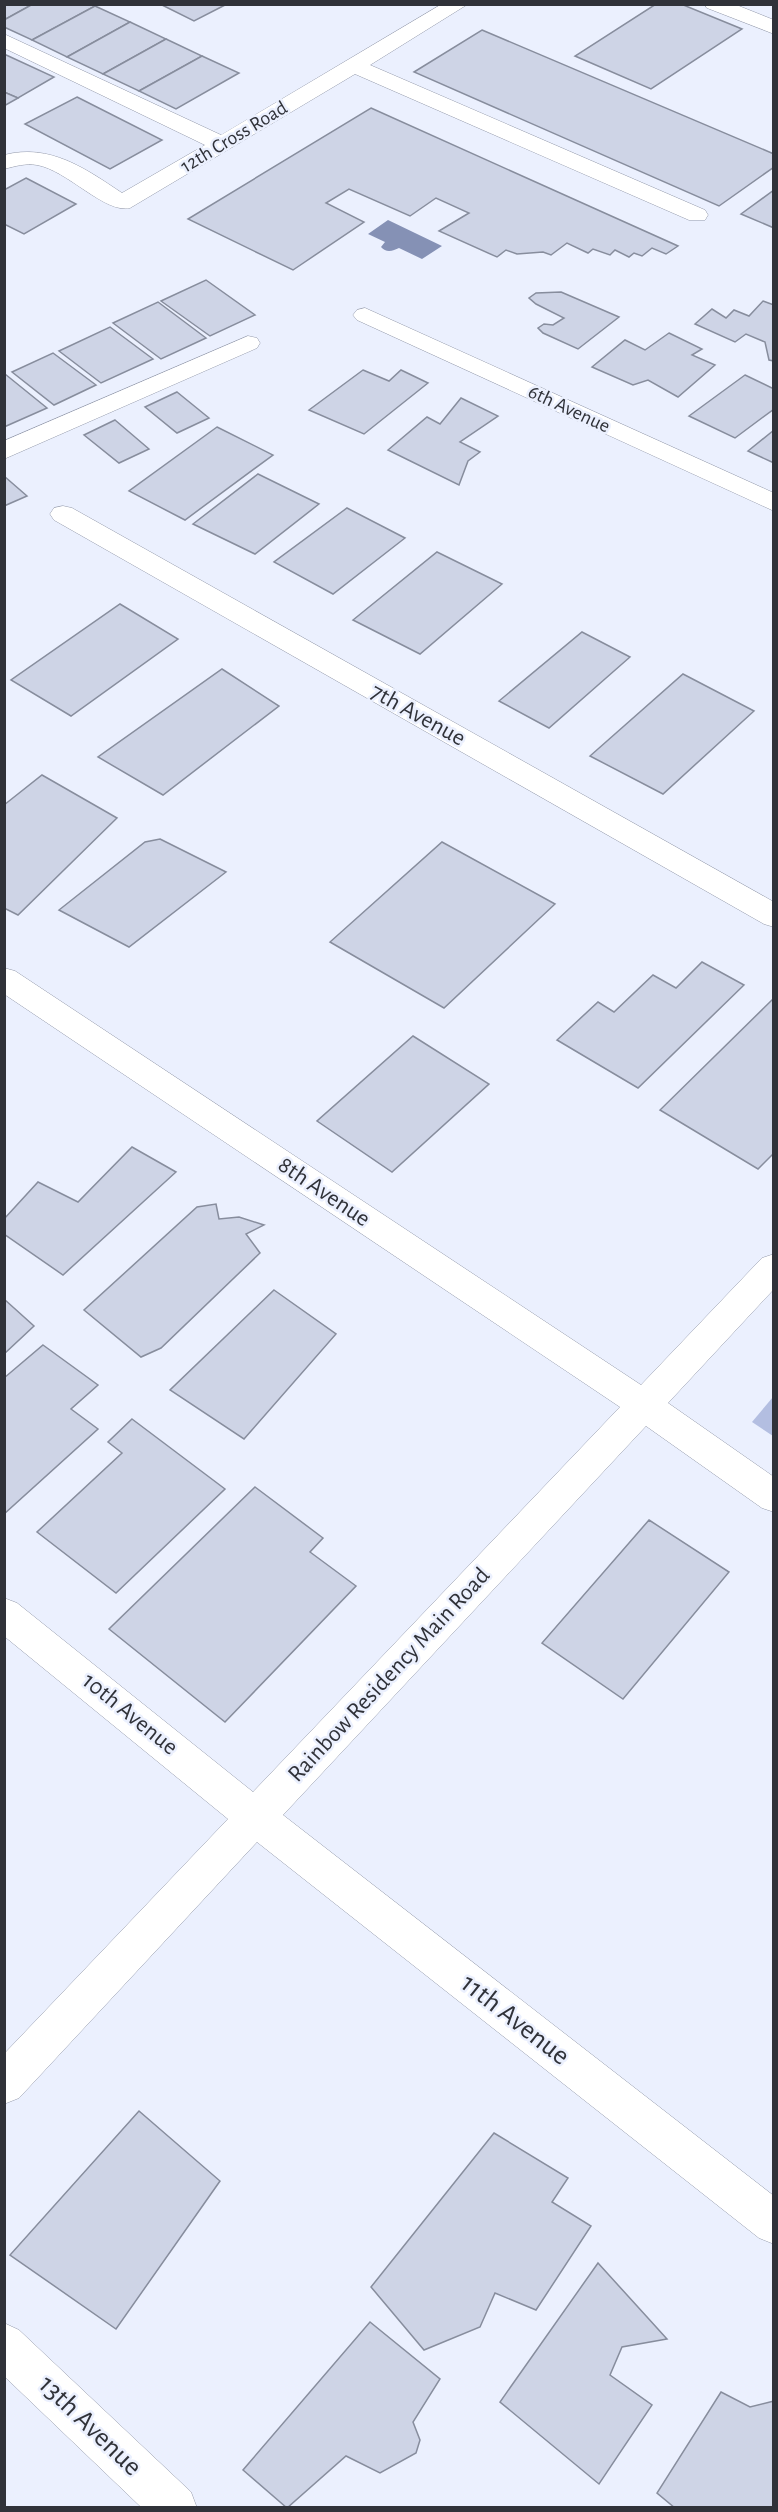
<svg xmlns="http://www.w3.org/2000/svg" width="778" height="2512" font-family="'Alegreya Sans',sans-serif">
<rect width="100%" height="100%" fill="#ebf0fe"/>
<path fill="#b3bee1" d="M773 1397V1436L752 1422Z"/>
<path fill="#8591b5" d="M388 220 442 246 422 259 399 248C393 251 386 253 381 247L385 242 368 234Z"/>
<g fill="#ced4e6" stroke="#878d9d" stroke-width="1.5">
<path d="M4 4H33L4 20Z"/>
<path d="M33 4H91L95 6 32 40 4 27V20Z"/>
<path d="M160 4H227L194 21Z"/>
<path d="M656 4H681L742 29 651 89 575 56Z"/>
<path d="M95 6 130 22 67 57 32 40Z"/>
<path d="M130 22 166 39 103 74 67 57Z"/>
<path d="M482 30 774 154V167L719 206 414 72Z"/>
<path d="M166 39 202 56 139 91 103 74Z"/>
<path d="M4 54 54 77 18 98 4 92Z"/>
<path d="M202 56 239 73 176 109 139 91Z"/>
<path d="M4 92 18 98 4 106Z"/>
<path d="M77 97 162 140 110 169 25 124Z"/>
<path d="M371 108 678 246 666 254 652 248 642 256 634 253 629 257 615 250 610 255 593 249 588 253 567 243 551 255 543 252 517 254 506 250 497 257 439 231 469 213 436 198 410 216 349 189 326 203 364 222 293 270 188 219Z"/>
<path d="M26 178 76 204 24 234 4 224V190Z"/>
<path d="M774 190V228L741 214Z"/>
<path d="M206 280 255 315 210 336 161 301Z"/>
<path d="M561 292 619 317 578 349 543 333 538 328 544 324 553 325 564 318 536 304 529 298 536 293Z"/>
<path d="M763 301 774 305V361L769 360 765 342 746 334 735 342 695 324 712 309 726 318 734 310 749 316Z"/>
<path d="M158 302 206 338 161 359 113 323Z"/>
<path d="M110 327 153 359 101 383 59 351Z"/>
<path d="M669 333 702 349 692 355 715 365 678 397 648 380 633 385 592 367 625 340 645 350Z"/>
<path d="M53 353 96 385 54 405 12 372Z"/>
<path d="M363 370 389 381 401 370 428 383 364 434 309 410Z"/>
<path d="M5 374 47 408 4 427Z"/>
<path d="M745 375 774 389V409L735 438 689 416Z"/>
<path d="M177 392 209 418 177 433 145 407Z"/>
<path d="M461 398 498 416 460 442 480 452 468 461 459 485 388 450 427 417 440 424Z"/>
<path d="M115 420 149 449 119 463 84 435Z"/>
<path d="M217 427 273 455 185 520 129 491Z"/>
<path d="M774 430V463L748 451Z"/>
<path d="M258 474 319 504 255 554 193 524Z"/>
<path d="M4 476 27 496 4 506Z"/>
<path d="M347 508 405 538 333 594 274 562Z"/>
<path d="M437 552 502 584 420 654 353 620Z"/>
<path d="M120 604 178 639 71 716 11 680Z"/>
<path d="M582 632 630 657 549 728 499 701Z"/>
<path d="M222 669 279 706 163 795 98 757Z"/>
<path d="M683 674 754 711 663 794 590 756Z"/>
<path d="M42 775 117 818 18 915 4 908V805Z"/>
<path d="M160 839 226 872 129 947 59 910 145 842Z"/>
<path d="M442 842 555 904 444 1008 330 942Z"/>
<path d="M702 962 744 985 638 1088 557 1040 598 1002 614 1012 653 975 676 988Z"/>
<path d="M774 998V1153L758 1169 660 1110Z"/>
<path d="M413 1036 489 1084 392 1172 317 1121Z"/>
<path d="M132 1147 176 1172 63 1275 4 1234V1219L38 1182 78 1202Z"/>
<path d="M216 1204 219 1219 239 1217 264 1225 246 1234 260 1253 161 1348 141 1357 84 1310 197 1207Z"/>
<path d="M274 1290 336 1334 244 1439 170 1390Z"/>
<path d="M4 1299 34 1326 4 1354Z"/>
<path d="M43 1345 98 1385 71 1409 98 1429 4 1514V1378Z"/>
<path d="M132 1419 225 1489 116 1593 37 1532 122 1453 108 1442Z"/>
<path d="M255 1487 323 1538 310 1552 356 1586 225 1722 109 1629Z"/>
<path d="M649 1520 729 1572 623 1699 542 1643Z"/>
<path d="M139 2111 220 2181 116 2329 10 2255Z"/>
<path d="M494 2133 568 2178 552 2202 591 2226 536 2310 495 2293 480 2327 424 2350 371 2287Z"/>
<path d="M598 2263 667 2339 622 2347 610 2375 652 2405 599 2484 500 2402Z"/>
<path d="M370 2322 440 2379 413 2422 420 2440 416 2453 380 2473 346 2456 287 2508 243 2470Z"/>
<path d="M721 2392 750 2407 774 2401V2508H675L657 2493Z"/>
</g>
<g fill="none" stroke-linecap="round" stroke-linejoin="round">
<defs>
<g id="minor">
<path d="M442 4H468L370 65 705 210 708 215 705 220H689L355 74 130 208C105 214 67 170 37 165 26 163 16 166 4 169V155C50 143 86 169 122 193L205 145 4 48V34L221 135Z"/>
<path d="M704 4H734L774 20V34L707 8Z"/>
<path d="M365 308 774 493V511L357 320 353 315 357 310Z"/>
<path d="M248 336 257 338 260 343 257 348 4 459V441Z"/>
<path d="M63 506 72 508 774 902V927L764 924 54 520 50 514 54 508Z"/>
<path d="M4 968 15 971 641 1385 762 1258 774 1254V1289L668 1403 774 1477V1512L762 1508 646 1426 283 1815 774 2196V2244L759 2238 257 1842 19 2098 4 2104V2054L228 1819 4 1636V1598L17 1603 253 1792 620 1407 4 994Z"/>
<path d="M4 2323 19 2330 191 2492 197 2508H142L4 2376Z"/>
</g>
</defs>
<use href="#minor" stroke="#9399aa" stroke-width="1"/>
<use href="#minor" fill="#fff" fill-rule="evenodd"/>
</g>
<g text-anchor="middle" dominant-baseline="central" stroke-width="5" stroke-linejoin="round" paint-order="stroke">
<g font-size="20" fill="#303239" stroke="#ebf0fe">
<text transform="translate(234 137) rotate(-31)">12th Cross Road</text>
<text transform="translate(569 409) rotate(25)">6th Avenue</text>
</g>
<g font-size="24" fill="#303239" stroke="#ebf0fe">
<text transform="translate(418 715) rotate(29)">7th Avenue</text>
<text transform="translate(324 1192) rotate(34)">8th Avenue</text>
<text transform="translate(389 1675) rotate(-47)">Rainbow Residency Main Road</text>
<text transform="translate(130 1714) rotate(39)">10th Avenue</text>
</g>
<g font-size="28" fill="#303239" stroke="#ebf0fe">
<text transform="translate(515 2020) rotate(38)">11th Avenue</text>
<text transform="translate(90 2426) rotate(44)">13th Avenue</text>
</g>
</g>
<rect width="778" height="2512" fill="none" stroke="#303239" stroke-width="12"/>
</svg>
